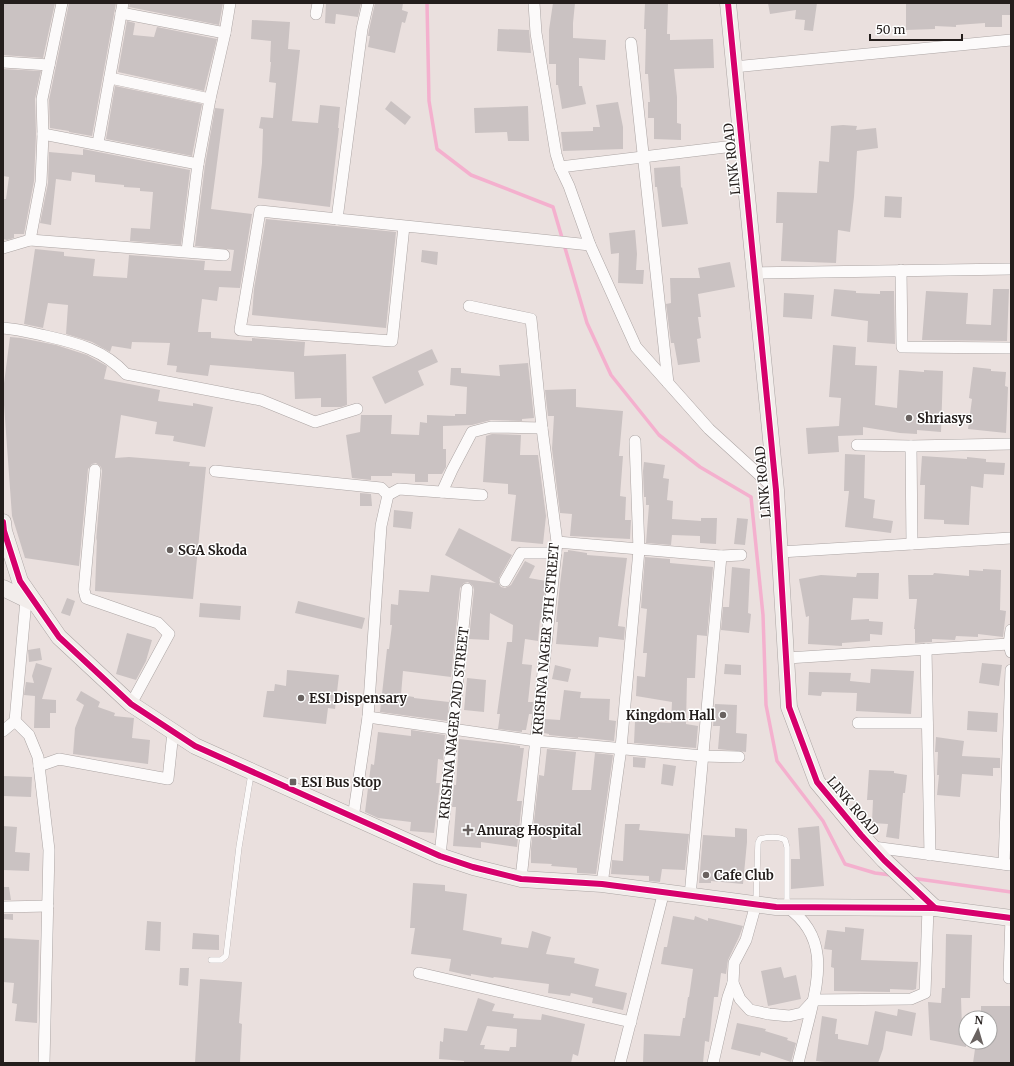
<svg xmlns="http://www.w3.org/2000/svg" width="1014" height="1066" font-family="Merriweather,serif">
<rect width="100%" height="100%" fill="#eae0de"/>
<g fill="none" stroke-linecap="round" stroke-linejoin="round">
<g stroke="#f4b0ce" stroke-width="3.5">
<path d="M427 3 429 101 437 149 471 175 553 207 587 323 611 375 659 435 700 467 751 497 763 615 766 705 777 761 823 821 845 864 875 873 891 875"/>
<path d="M911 878 1011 892"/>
</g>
</g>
<g fill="#cac2c2" fill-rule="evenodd">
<path d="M3 3H55L43 58 3 55Z"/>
<path d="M69 3H116L92 136 69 132V131L50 128 49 100Z"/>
<path d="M130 3H223L219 25 129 7Z"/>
<path d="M326 3H361L358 17 336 14 335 24 325 23Z"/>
<path d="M375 3H403L402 10 408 12 405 23 402 22 395 53 368 47 370 36H368L369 30Z"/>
<path d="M553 3H575L573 23V38L606 40 605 60 579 58V86H582L586 104 562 109 558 85H556V64H549V30Z"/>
<path d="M645 3H668L667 34H670V40L713 39 714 68 674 69 677 97V123L681 124V140L654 139V118H648V102H650L648 74H645L646 29H644Z"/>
<path d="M768 3H817L813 31 804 30 805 20 795 19 796 10 770 14Z"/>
<path d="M906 3H1011V15H1002V27H985V23L956 25V27L935 26V29L906 30Z"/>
<path d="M252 20 290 22 288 49 300 50 292 121 318 123 320 105 340 107 338 128H339L330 207 258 198 262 163 263 129 259 128 261 117 273 118 276 83 269 82 271 62H270L271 41 251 39Z"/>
<path d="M127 21 135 23 133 35 154 37 157 27 217 39 204 91 118 72Z"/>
<path d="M498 29 529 30 531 53 497 51Z"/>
<path d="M3 69 41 71 35 99 36 134 34 181 24 234H14V238L7 240 3 239V199H6L9 177 3 176Z"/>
<path d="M115 86 202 104 192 156 106 139Z"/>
<path d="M391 101 411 117 405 125 385 109Z"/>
<path d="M618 102 623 127V149L563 151 561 132 593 131V127H600L596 105Z"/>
<path d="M528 106 529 141H508L507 132 475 133 474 108Z"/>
<path d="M215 108 224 109 211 209 252 214 240 288 219 287 217 301 202 299 198 332H211V338L252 341V338L305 342 304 356 346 354 347 405 341 407H321V398L295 399 294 372 210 365 208 376 176 372 177 366 167 365 170 343 132 342 131 349 112 346 110 352 92 342 66 334 68 305 48 303 43 328 24 324 35 249 64 252V256L95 259 93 276 127 278 129 255 205 261 204 270 231 271 234 250 195 246 205 165Z"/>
<path d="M843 125 857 126 856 130 876 128 878 148 857 151 854 197 850 232 838 230 836 263 781 261 783 223H776L777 192 817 193 819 161 829 162 831 126Z"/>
<path d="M83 149 190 170 181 245 130 241 131 228 150 229 153 192 140 191V188L124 187V185L95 182V175L72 172 71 181 56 179 51 225 40 223 48 183 49 152 83 155Z"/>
<path d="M680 166 681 188 682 187 688 224 662 227 657 187H655L654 168Z"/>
<path d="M885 196 902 197 901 218 884 217Z"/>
<path d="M266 219 396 232 386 328 252 315 254 289Z"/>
<path d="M635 230 637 254 636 270H644L643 284 618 283 619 253 611 254 609 233Z"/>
<path d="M422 250 438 252 437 265 421 262Z"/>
<path d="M730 262 735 287 698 294 701 317H698L701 338 697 339 700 362 678 365 674 343H671L666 304 671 303 670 278H700L698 268Z"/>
<path d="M834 289 856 291V293L880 294V291H894L895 344 867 342 868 321 831 316Z"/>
<path d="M993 289H1009L1007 341 922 340 926 291 968 293 966 324 991 325Z"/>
<path d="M784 293 814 295 812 319 783 317Z"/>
<path d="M10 337 21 338 56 345 87 355 107 366 104 379 160 390 158 401 193 406V403L213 407 205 447 173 441 174 436 155 434 157 422 121 415 115 458 129 457 190 462 189 466 206 467 193 599 95 591 97 538 96 541 102 471 101 467 96 463 92 464 88 469 79 566 25 558 12 516 3 391Z"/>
<path d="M833 345 856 347 855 365 877 366 875 405 897 408 899 370 924 372V370L943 371 941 432 917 430V434L900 433 863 427V435L838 436 839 452 808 454 806 428 839 426 841 398 829 397Z"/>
<path d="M432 349 438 362 418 371 424 385 385 404 372 377Z"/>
<path d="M528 363 534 418 522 419V421L491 420 472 425 443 426V449H446V467L442 474H428V482H415V474L392 473V476H371V480L352 478 346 435 360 432 361 415H392L391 434 419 435 420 422 427 423V415L455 416V414H466L467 387 450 385 451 368H461V373L500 376 499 365Z"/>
<path d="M973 367 991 369V371L1006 372 1005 386 1008 387 1006 433 968 429 972 399 969 398Z"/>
<path d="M576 389V407L623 411 619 456H623L620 496 626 497 625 520H631L630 539 570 536 572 514 560 513 552 449 554 416H548L545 390Z"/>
<path d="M492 434 521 435 520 455H538L546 516 543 544 511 541 516 495 508 494V484L483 482 486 436Z"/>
<path d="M845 454 865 455 864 498 875 500 873 518 893 521 891 533 845 527 849 491H844Z"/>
<path d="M922 456 967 459V457L986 459V462L1005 463 1004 475 984 474 983 488 971 486 969 525 944 524V520L924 519 925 485H920Z"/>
<path d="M644 462 665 465 663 478 669 479 667 500 673 501 672 519 701 521V518H717L716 544 700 543V536L672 535 671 545 646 543 649 505H646V497H644L643 471Z"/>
<path d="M360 493 371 494 372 506H360Z"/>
<path d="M394 510 413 512 411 529 393 527Z"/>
<path d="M737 518 748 519 745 545 734 544Z"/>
<path d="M459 528 512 555 499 578V584L501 587 505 588 511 585 525 561 535 566 529 578 546 581 542 620H540L538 641 525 639 522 664 532 665 528 702H533L532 714H529L526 730H522V732L498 729 500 714H497L507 642H512L513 625 490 613 489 640 469 639 474 590 473 586 468 582 464 583 460 588 451 677 403 671 401 695 414 697V698L449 702 447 721 380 712 387 649H389L392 625H390L391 604 398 605 399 590 429 592 431 575 496 583 445 555Z"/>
<path d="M568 550 587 553V555L627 558 618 626 625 627 624 640 599 637 598 647 556 644 558 622H556L560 584 564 552H568Z"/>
<path d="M645 557 670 559V563L713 567 707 636 697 635 695 678H687L686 724 698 726 696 748 634 743 635 721 671 723 672 702 636 696 637 676 645 677 647 653H643L647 609 641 608Z"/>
<path d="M732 567 750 569 748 613 751 614 749 633 721 630 723 607H729Z"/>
<path d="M983 569 1001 570 1000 610 1006 611 1003 637 978 634V637L956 636 955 640 932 639V642L915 643V629H914L917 599H909L908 575H933L934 573 969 576V570L983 571Z"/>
<path d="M857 573H879L878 599 853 598 851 620 869 619V621L883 622 882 635 870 634V641L842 643V646L808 644 809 616 806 617 799 579 821 575 856 577Z"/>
<path d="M67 598 75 601 70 616 61 613Z"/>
<path d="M298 601 365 618 362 629 295 613Z"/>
<path d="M200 603 241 606 240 620 199 617Z"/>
<path d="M127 633 152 640 146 661 136 680 116 674Z"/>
<path d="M40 648 42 660 29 662 28 650Z"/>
<path d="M36 663 52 668 42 699 56 700V713H50V728H34L35 696 24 695 26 682 34 683 32 676Z"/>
<path d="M982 663 1002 665 999 686 979 683Z"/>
<path d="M725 664 741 665V675L724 674Z"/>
<path d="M555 665 571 669 568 682 552 679Z"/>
<path d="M871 669 914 671 911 714 856 711 857 693 822 692 821 696 808 695 809 672 851 673 850 681 870 683Z"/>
<path d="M287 670 339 675 335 709 328 708 326 724 263 717 267 691H274L275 684 286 686Z"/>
<path d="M467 678 486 680 484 712 464 710Z"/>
<path d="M564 690 581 692 580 698 610 699 609 720 616 721 614 741 578 737V738L549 735V734L544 733 545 719 560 720Z"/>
<path d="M81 691 100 702 98 707 115 713 114 716 134 718 132 738 150 740 148 764 73 754 75 728 84 705 76 700Z"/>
<path d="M715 704 737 705 736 733 747 734 746 752 718 749 720 726H713Z"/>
<path d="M968 711 998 713 997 732 967 730Z"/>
<path d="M411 730 445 735 443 760 438 759 436 783H440L434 833 410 831 411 822 378 818 365 812 371 764 374 765 378 732 411 736Z"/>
<path d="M936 737 964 741 962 756 1000 758V768H993V776L962 774 960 797 937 795 939 775H937L938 752H935Z"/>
<path d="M459 739 520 746V748H524L517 801H522L517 847 481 842V848L453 846 456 807H452L454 785H456Z"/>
<path d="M547 749 576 752 572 790H591L595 753 613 755 596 874 577 873V868L551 866 552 864 531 863V849L539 775 544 776Z"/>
<path d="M633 757 646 758 645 768 633 767Z"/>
<path d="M663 764 676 766 673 786 661 784Z"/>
<path d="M869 770 894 771V773L907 775 905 793H903L899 839 886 837 888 824 872 823 873 800H867Z"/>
<path d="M3 776 32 777 31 797 3 796Z"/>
<path d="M625 824H640L639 830 689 834 685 870 662 869 660 882 649 881V876L611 874 612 860 623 861Z"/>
<path d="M3 826 17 827 15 852 30 853 29 871 3 870Z"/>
<path d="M819 826 824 886 791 889V859H800L798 828Z"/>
<path d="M735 828 747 829V842L743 884 711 881V883H699L703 835 735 837Z"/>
<path d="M413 883 445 885V891L467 894 463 930 502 938 501 944 528 948 532 931 551 937 546 954 575 958 574 963 599 969 595 986 627 993 623 1010 592 1003 593 998 571 993 570 996 548 993 549 984 494 977 493 978 471 974V976L449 971 451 959 411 954 415 928H410Z"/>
<path d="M3 887H9L11 900H3Z"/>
<path d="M3 914H13V920L3 919Z"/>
<path d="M673 916 694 920 695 916 708 921V918L743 926 739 937 728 960 726 974 721 973 718 997H714L709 1042 705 1041 703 1063H643L644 1034 680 1036 683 1018H685L688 997H689L693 969 661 964 664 947H667Z"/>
<path d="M147 921 161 922 160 951 145 950Z"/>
<path d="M845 927 864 929 861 960 918 962 916 989 913 990 890 989V992L834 991V968L831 967 832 950 824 949 827 930 845 932Z"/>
<path d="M193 933 219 935V950L192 949Z"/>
<path d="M946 934 972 935 970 998H961L962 1028H966V1047L930 1040 928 1002 941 1003 942 988H945Z"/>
<path d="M3 938 39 940 37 1023 15 1021 17 1004 12 1003 14 983 3 982Z"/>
<path d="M781 967 784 978 796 975 801 999 768 1006 761 971Z"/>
<path d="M180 968H189L188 986 179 985Z"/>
<path d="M200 979 242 982 239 1023 242 1024 240 1063H195Z"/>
<path d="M478 998 495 1004 492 1011 514 1014 513 1018 541 1020 542 1014 585 1024 578 1056 573 1054 571 1063H464V1061L439 1059 440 1041 443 1042 444 1028 467 1031ZM487 1026 517 1029 516 1047H510L509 1051 484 1049 485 1045H480Z"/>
<path d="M981 1006H1011V1063H973L976 1042H990V1018H981Z"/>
<path d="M898 1009 916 1013 912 1036 886 1031 883 1049 878 1063H835L816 1061 822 1016 837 1019 835 1034H838V1039L868 1045 875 1011 897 1016Z"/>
<path d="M737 1023 766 1029 765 1031 788 1038 787 1040 796 1043 791 1062 761 1052 760 1056 731 1049Z"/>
</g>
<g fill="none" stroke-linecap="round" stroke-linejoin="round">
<defs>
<g id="lane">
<path d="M756 902 758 843 760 839C767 837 778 836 785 840L787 847V906"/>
<path d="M211 960H221L226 956 239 847 251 774"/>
</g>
<g id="street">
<path d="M534 3 536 33 556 154 560 167 569 186 590 245 636 347 709 429 776 490"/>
<path d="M121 13 225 33"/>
<path d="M316 14 318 3"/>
<path d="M631 43 668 383"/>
<path d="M3 62 49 65"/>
<path d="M734 67 1011 40"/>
<path d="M110 78 210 99"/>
<path d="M43 134 198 164 210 99 225 33 230 3"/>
<path d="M98 143 123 3"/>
<path d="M560 167 742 145"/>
<path d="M337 219 362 29 368 3"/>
<path d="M404 226 392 341 240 330 260 211 590 245"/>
<path d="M30 240 224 255"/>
<path d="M3 248 30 240 41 182 43 134 42 99 62 3"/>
<path d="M187 251 198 164"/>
<path d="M901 270 902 347 1011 348"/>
<path d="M754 273 1011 269"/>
<path d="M469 306 531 319 542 428 557 542 521 879"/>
<path d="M3 328C18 329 32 333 46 336 77 343 104 350 126 374L261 400 315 422 357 409"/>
<path d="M857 445 911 446 1011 444"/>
<path d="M911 446 912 544"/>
<path d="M95 470 84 590 86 598 158 623 169 634 131 704"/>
<path d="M215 471 381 488 388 495 399 489 482 495"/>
<path d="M442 492 452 470 472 432 491 427 542 428"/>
<path d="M557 542 721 556 741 555"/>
<path d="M780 552 1011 538"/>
<path d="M505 581 521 553H556"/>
<path d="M1011 630 1009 644 1011 652"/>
<path d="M926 649 930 855"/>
<path d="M787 658 1009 644"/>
<path d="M368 717 536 741 703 756 739 757"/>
<path d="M15 721 29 735 38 757 49 850 44 1063"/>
<path d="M858 723H927"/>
<path d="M3 731 15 721 26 600"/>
<path d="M39 766 59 759 168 779 173 732"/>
<path d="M353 818 368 717 381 526 388 495"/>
<path d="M873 847 1010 865"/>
<path d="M440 856 467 589"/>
<path d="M1004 864 1011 670"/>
<path d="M602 884 621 748 639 550 635 441"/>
<path d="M690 896 721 556"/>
<path d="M756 904 746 940 734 963 733 983 740 999 750 1010 769 1014 789 1016 802 1013 814 1000 911 999 925 993 928 908"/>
<path d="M3 907 48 906"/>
<path d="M787 907C827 935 820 973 810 1015 806 1031 802 1047 798 1063"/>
<path d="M419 973 631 1022"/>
<path d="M1009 978 1011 918"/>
<path d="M620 1063 664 891"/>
<path d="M713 1063 728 997 733 983"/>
</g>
<g id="secondary">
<path d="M728 3 776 490 789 707 817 782 861 835 884 860 935 908"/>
<path d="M3 522 4 531 20 581 59 637 131 704 195 746 440 856 473 867 521 879 602 884 776 907 935 908 1011 918"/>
<path d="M3 588 36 604"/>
</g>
</defs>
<use href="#lane" stroke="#aca5a4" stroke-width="6"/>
<use href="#street" stroke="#aca5a4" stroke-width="12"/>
<use href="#secondary" stroke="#aca5a4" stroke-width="17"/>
<use href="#lane" stroke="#fcfafa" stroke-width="5.5"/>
<use href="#street" stroke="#fcfafa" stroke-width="11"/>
<use href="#secondary" stroke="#f2edeb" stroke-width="16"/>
<defs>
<g id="cycleway">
<path d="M728 3 776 490 789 707 817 782 861 835 884 860 935 908"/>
<path d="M3 522 4 531 20 581 59 637 131 704 195 746 440 856 473 867 521 879 602 884 776 907 935 908 1011 918"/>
</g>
</defs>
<use href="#cycleway" stroke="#fff" stroke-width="8"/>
<use href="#cycleway" stroke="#d6006c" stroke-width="6"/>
</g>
<g fill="#696260" stroke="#fff" stroke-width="1.5">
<circle cx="909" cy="418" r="4"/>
<circle cx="170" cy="550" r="4"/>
<circle cx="301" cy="698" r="4"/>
<circle cx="723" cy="715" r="4"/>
<rect x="289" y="778" width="8" height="8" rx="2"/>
<path d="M466 824h4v4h4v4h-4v4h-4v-4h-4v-4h4z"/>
<circle cx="706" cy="875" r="4"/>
</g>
<g text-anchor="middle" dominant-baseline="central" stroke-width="3" stroke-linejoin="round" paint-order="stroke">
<g font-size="13" fill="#241e1c" stroke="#fff">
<text transform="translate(732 159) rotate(-96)">LINK ROAD</text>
<text transform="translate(763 482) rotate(-95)">LINK ROAD</text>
<text transform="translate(546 639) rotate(-85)">KRISHNA NAGER 3TH STREET</text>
<text transform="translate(454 723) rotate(-84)">KRISHNA NAGER 2ND STREET</text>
<text transform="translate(853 806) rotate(50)">LINK ROAD</text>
</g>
<g font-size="13" font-weight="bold" fill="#241e1c" stroke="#fff" text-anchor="start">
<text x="917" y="418">Shriasys</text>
<text x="178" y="550">SGA Skoda</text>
<text x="309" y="698">ESI Dispensary</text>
<text x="715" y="715" text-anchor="end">Kingdom Hall</text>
<text x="301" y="782">ESI Bus Stop</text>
<text x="477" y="830">Anurag Hospital</text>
<text x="714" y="875">Cafe Club</text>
</g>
</g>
<rect width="1014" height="1066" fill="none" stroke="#241e1c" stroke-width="8"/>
<g transform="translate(978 1030) rotate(5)"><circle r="19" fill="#ffffff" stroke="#a7a5a4"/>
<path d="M0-3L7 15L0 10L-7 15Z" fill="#696260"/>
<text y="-6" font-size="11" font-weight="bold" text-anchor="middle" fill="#241e1c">N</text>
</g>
<path d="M870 34v6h92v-6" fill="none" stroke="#241e1c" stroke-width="2"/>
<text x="876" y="34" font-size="12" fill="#241e1c" stroke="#ffffff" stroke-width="3" paint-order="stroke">50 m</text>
</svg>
